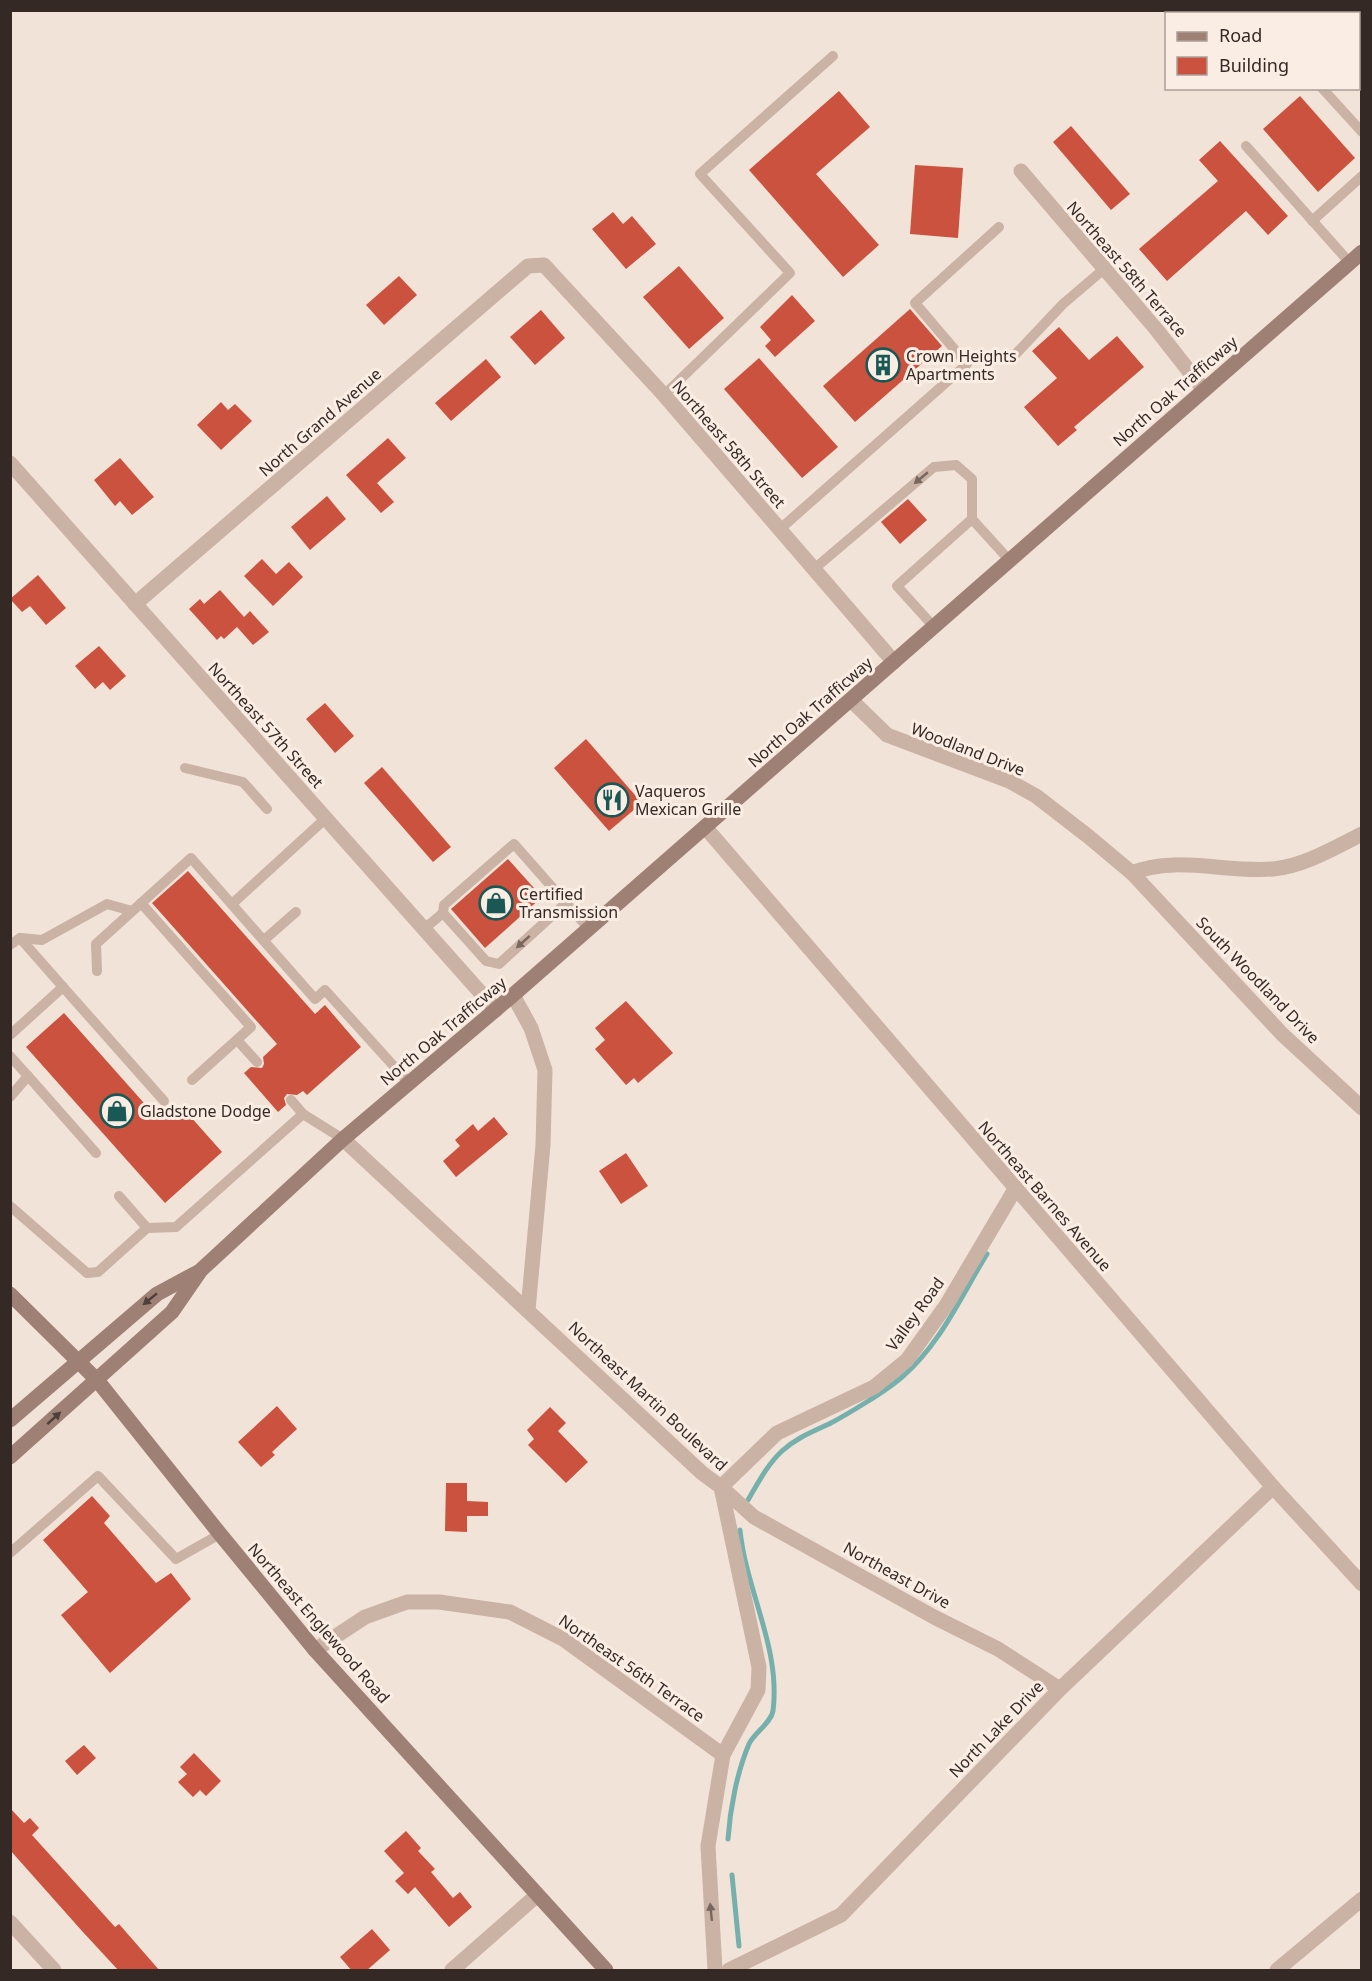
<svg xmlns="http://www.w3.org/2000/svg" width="1372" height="1981" font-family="'Noto Sans',sans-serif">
<rect width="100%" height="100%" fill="#f2e3d8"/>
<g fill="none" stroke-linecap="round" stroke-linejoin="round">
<g stroke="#76b0ad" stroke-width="5">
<path d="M748 1500C758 1483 767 1465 782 1451 796 1438 812 1432 829 1424 848 1414 886 1391 902 1377 940 1345 961 1296 987 1254"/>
<path d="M728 1839C730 1809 737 1772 749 1744 754 1733 771 1723 773 1711 781 1648 746 1591 740 1530"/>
<path d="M732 1875 739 1946"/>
</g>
</g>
<g fill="#cb523e">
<path d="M839 91 870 127 816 174 879 245 843 277 749 170Z"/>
<path d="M1300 96 1355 158 1318 192 1263 129Z"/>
<path d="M1071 126 1130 194 1111 210 1053 142Z"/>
<path d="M1220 141 1288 216 1268 235 1246 211 1167 281 1139 249 1218 181 1199 160Z"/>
<path d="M915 165 963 168 958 238 910 234Z"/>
<path d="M613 212 623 224 632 216 656 244 626 269 592 229Z"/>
<path d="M679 266 724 318 689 349 643 297Z"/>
<path d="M399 276 417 295 384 325 366 305Z"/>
<path d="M792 295 815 321 775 357 765 346 771 340 760 327Z"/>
<path d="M910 309 942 346 855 422 823 386Z"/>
<path d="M541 310 565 338 535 365 510 337Z"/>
<path d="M1059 327 1089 360 1117 336 1144 367 1074 427 1077 430 1058 446 1024 407 1057 378 1032 351Z"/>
<path d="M759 358 838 447 802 478 724 389Z"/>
<path d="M486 359 501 377 451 421 435 403Z"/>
<path d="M221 402 228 410 235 404 252 421 221 450 197 425Z"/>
<path d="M388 438 406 458 377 483 394 502 381 513 346 475Z"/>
<path d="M120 458 154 497 132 515 120 501 115 506 94 480Z"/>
<path d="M327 496 346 519 310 550 291 527Z"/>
<path d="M908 499 927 520 900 544 881 522Z"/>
<path d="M262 559 276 574 289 562 303 577 273 606 244 576Z"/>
<path d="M38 575 66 608 46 625 30 606 22 612 10 599Z"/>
<path d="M220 590 244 617 250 611 269 632 253 645 237 627 224 639 221 636 217 640 189 609 200 599 204 604Z"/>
<path d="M99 646 126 676 110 690 103 682 95 689 75 666Z"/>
<path d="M325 703 354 736 335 753 306 719Z"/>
<path d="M586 739 642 803 609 831 554 768Z"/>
<path d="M382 767 451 847 433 862 364 783Z"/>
<path d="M508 859 542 897 485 948 451 909Z"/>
<path d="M188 871 315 1014 325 1005 361 1047 307 1095 303 1091 297 1095 287 1094 284 1098 286 1105 278 1112 244 1073 251 1067 262 1068 264 1064 263 1057 277 1044 152 903Z"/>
<path d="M626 1001 673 1053 638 1083 634 1078 626 1085 595 1049 605 1040 595 1028Z"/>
<path d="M64 1013 159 1120 163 1116 166 1119 181 1106 222 1152 165 1203 26 1047Z"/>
<path d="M494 1117 508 1134 456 1177 443 1161 460 1146 455 1140 473 1124 478 1131Z"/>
<path d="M626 1153 648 1186 621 1204 599 1171Z"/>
<path d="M277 1406 297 1429 272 1452 275 1455 261 1467 238 1442Z"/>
<path d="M550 1407 566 1423 558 1431 588 1462 566 1483 528 1445 534 1439 527 1430Z"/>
<path d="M446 1483H467V1501L488 1502V1516H467V1532L445 1531Z"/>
<path d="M92 1496 110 1516 104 1523 156 1583 171 1573 191 1599 110 1673 61 1615 88 1592 43 1540Z"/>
<path d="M84 1745 96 1758 77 1775 65 1761Z"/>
<path d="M194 1753 221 1781 206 1796 200 1790 193 1797 178 1782 187 1774 180 1767Z"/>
<path d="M10 1808 24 1823 30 1818 39 1828 32 1835 115 1927 119 1924 160 1971H119L82 1931 10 1850Z"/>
<path d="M406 1831 421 1848 418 1851 435 1869 431 1872 453 1898 460 1892 472 1907 449 1927 415 1887 408 1894 395 1881 404 1873 384 1851Z"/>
<path d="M372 1929 390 1950 366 1971H352L340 1957Z"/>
</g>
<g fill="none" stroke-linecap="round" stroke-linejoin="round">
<g stroke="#cab2a4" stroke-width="10">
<path d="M1322 88 1362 132"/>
<path d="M1246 146 1350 263"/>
<path d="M1312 221 1362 176"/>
<path d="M1011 359 1063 304 1104 269"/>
<path d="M664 395 790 273 700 174 833 56"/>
<path d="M779 530 967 364 915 303 999 227"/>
<path d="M814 569 934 467 956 465 972 479V519"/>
<path d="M934 627 897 586 972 519 1010 561"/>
<path d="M185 768 243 782 267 809"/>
<path d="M141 903 251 1027 192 1080"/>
<path d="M232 904 325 819"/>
<path d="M443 913 486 961 499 964 566 903"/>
<path d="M424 929 443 913 444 905 514 844 589 929"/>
<path d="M20 938 42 940 107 904 132 911"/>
<path d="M264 940 296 912"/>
<path d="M10 945 20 938 63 987 10 1035"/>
<path d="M97 971 96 944 191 858 315 999 325 990 409 1083"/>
<path d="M63 987 164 1101"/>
<path d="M237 1040 257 1062"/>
<path d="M10 1056 28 1076 10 1097"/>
<path d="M28 1076 96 1153"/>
<path d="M291 1100 303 1114"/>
<path d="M119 1196 147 1228"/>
<path d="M10 1206 87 1273 98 1272 147 1228 176 1227 303 1114 343 1139"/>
<path d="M10 1553 98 1476 176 1559 220 1534"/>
</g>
<g stroke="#cab2a4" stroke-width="15">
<path d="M1306 10 1309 14"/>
<path d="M1358 71 1362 75"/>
<path d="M1021 171 1156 329 1204 390"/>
<path d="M10 463 496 1010"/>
<path d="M135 604 528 266 544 265 664 395 894 662"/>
<path d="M851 700 887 735 1009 781 1036 796 1089 837 1132 873 1282 1034 1362 1108"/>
<path d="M705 827 1273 1487 1362 1584"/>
<path d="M1132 873C1175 855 1226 873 1273 869 1304 866 1334 848 1362 834"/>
<path d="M513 995 531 1028 545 1070 543 1145 528 1310"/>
<path d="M343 1139 702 1473 721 1487 759 1667 758 1690 723 1755 708 1846 715 1970"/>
<path d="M1015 1189 947 1304 907 1360 874 1387 777 1433 721 1487 754 1517 934 1617 998 1649 1060 1689"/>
<path d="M315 1650 365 1617 407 1602H439L510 1612 563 1639 723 1755"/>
<path d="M10 1922 54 1970"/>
<path d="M452 1970 536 1896"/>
<path d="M729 1970 841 1915 1060 1689 1273 1487"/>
<path d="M1277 1970 1362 1899"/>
</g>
<g stroke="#9e8075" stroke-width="15">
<path d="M10 1294 97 1380 220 1534 315 1650 606 1970"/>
<path d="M10 1420 157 1294 198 1272"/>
<path d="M10 1457 172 1312 201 1270 343 1139 513 995 1362 252"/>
</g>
</g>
<defs><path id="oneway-solid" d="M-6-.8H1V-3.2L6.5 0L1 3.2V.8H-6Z" transform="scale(1.5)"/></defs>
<g fill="#78675f">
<use href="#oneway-solid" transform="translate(921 478) rotate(140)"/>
<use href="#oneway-solid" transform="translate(523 942) rotate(138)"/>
<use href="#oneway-solid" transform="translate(711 1912) rotate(-96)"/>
</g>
<g fill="#4f3f3a">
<use href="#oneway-solid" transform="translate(150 1299) rotate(141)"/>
<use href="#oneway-solid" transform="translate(54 1418) rotate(-42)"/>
</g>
<defs>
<symbol id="building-ring" viewBox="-11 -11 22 22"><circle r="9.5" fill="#faeee4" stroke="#1a5856" stroke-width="1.5"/><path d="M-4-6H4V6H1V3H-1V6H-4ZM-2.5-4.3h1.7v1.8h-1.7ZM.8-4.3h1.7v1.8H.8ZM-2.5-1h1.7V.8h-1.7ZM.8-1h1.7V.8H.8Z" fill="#1a5856"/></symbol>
<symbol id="restaurant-ring" viewBox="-11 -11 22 22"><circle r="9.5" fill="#faeee4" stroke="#1a5856" stroke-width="1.5"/><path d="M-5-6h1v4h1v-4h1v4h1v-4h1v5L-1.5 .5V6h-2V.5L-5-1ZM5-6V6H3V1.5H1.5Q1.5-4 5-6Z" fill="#1a5856"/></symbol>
<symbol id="shop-ring" viewBox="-11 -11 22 22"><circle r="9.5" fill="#faeee4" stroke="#1a5856" stroke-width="1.5"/><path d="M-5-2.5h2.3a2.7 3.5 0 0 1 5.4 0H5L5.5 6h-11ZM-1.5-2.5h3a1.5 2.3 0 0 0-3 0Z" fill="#1a5856"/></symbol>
</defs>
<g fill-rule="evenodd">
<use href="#building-ring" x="864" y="346" width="38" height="38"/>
<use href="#restaurant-ring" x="593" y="781" width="38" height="38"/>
<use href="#shop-ring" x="477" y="884" width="38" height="38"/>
<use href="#shop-ring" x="98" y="1092" width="38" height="38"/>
</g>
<g text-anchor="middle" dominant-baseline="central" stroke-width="6" stroke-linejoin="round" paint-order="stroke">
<g font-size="16" fill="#352926" stroke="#faeee4">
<text transform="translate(1127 269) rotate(49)">Northeast 58th Terrace</text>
<text transform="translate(1175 391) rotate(-41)">North Oak Trafficway</text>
<text transform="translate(320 422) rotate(-41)">North Grand Avenue</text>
<text transform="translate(729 444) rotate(49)">Northeast 58th Street</text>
<text transform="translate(810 712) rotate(-41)">North Oak Trafficway</text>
<text transform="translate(266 725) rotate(48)">Northeast 57th Street</text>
<text transform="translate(968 749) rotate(21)">Woodland Drive</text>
<text transform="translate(1258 980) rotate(46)">South Woodland Drive</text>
<text transform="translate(443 1031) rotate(-40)">North Oak Trafficway</text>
<text transform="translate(1045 1196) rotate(49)">Northeast Barnes Avenue</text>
<text transform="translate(915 1314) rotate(-54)">Valley Road</text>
<text transform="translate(648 1396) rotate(43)">Northeast Martin Boulevard</text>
<text transform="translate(897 1575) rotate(29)">Northeast Drive</text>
<text transform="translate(319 1623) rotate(49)">Northeast Englewood Road</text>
<text transform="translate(632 1668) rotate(35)">Northeast 56th Terrace</text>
<text transform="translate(996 1729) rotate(-46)">North Lake Drive</text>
</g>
<g font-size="16" fill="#352926" stroke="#faeee4" text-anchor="start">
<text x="906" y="356">Crown Heights<tspan x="906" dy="18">Apartments</tspan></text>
<text x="635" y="791">Vaqueros<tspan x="635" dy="18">Mexican Grille</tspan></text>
<text x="519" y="894">Certified<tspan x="519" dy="18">Transmission</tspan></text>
<text x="140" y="1111">Gladstone Dodge</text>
</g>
</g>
<rect width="1372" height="1981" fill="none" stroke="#352926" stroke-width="24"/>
<rect x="1165" y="12" width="195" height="78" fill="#faeee4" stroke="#ab9f98" stroke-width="1.5"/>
<rect x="1177" y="32" width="30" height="9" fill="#9e8075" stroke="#ab9f98" stroke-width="1.5"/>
<text x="1219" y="42" font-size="18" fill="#352926">Road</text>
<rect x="1177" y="57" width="30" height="18" fill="#cb523e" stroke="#ab9f98" stroke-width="1.5"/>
<text x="1219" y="72" font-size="18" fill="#352926">Building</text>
</svg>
